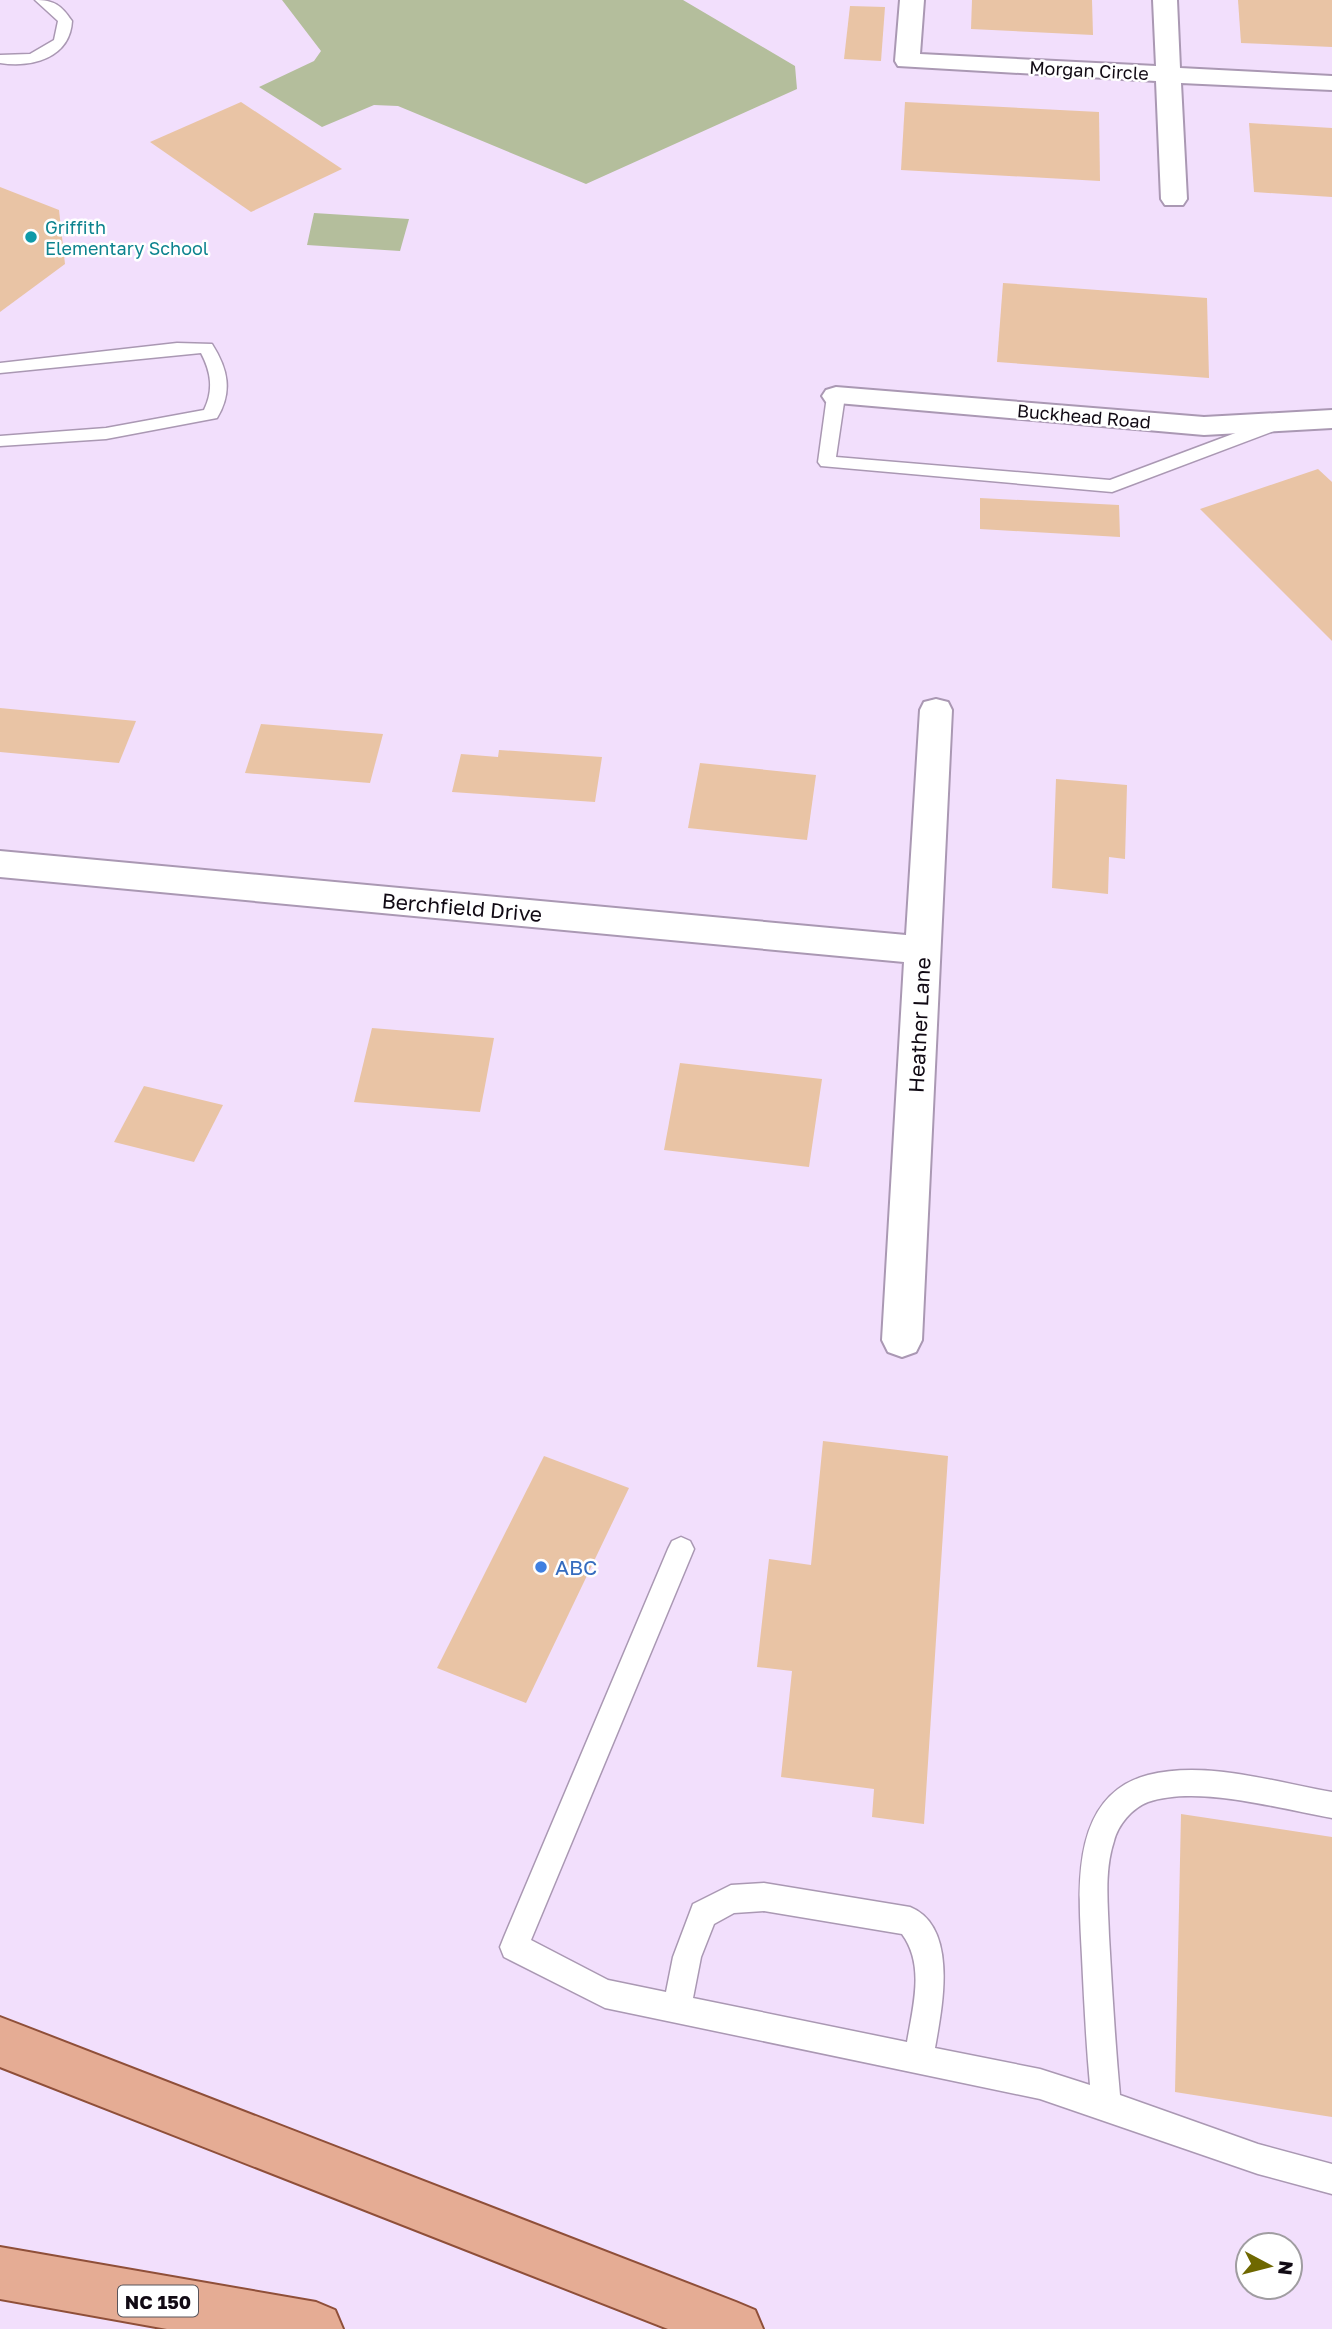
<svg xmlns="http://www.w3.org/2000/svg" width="1332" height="2329" font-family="'Golos Text',sans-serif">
<rect width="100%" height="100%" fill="#f2dffc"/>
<g fill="#b4be9c">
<path d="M282 0H683L795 66 797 89 586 184 398 106 374 105 322 127 259 87 314 61 321 51Z"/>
<path d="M314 213 409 219 400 251 307 245Z"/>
</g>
<g fill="#e9c4a5">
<path d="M972 0H1092L1093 35 971 29Z"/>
<path d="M1238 0H1332V47L1241 43Z"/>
<path d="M850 6 885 7 881 61 844 59Z"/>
<path d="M241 102 342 169 251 212 150 142Z"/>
<path d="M905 102 1099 112 1100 181 901 170Z"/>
<path d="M1249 123 1332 128V197L1254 192Z"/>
<path d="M0 187 59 210 65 264 0 312Z"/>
<path d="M1003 283 1207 298 1209 378 997 362Z"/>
<path d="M1318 469 1332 482V641L1200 509Z"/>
<path d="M980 498 1119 505 1120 537 980 529Z"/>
<path d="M0 708 136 721 119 763 0 752Z"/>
<path d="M261 724 383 734 370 783 245 773Z"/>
<path d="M499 750 602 757 595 802 452 792 461 754 498 757Z"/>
<path d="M700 763 816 775 807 840 688 828Z"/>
<path d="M1056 779 1127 785 1125 859 1109 857 1108 894 1052 888Z"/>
<path d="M372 1028 494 1038 480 1112 354 1102Z"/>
<path d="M680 1063 822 1079 809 1167 664 1150Z"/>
<path d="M144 1086 223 1105 194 1162 114 1142Z"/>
<path d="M823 1441 948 1456 924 1824 872 1817 874 1789 781 1777 792 1671 757 1667 769 1559 811 1565Z"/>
<path d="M544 1456 629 1488 526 1703 437 1668Z"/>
<path d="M1181 1814 1332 1837V2117L1175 2092Z"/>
</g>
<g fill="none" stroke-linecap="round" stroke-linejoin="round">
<defs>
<g id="service">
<path d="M35 0C54 0 61 5 72 21 70 58 32 68 0 63V55L30 54 54 40 58 21Z"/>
<path d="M177 343 212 344C228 369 233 392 217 418L106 439 0 446V436L106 428 204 410C214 390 211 372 201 353L0 373V363Z"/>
<path d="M836 391 845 396 836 457 1110 480 1275 418 1281 417 1290 422 1287 426 1112 492 821 466 818 462 827 396Z"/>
<path d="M681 1537 690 1541 694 1549 531 1940 608 1980 666 1992 673 1957 693 1904 731 1885 764 1883 910 1907C959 1927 942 2008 935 2048L1040 2069 1090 2085C1086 2042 1084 2000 1082 1957 1079 1893 1068 1796 1148 1775 1206 1760 1274 1782 1332 1792V1818C1280 1809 1199 1785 1148 1802 1132 1808 1118 1825 1114 1841 1104 1871 1108 1904 1109 1936 1112 1989 1115 2042 1120 2095L1258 2144 1332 2164V2194L1258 2174 1040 2099 605 2008 504 1957 500 1947 504 1937 668 1549 672 1541ZM764 1911 902 1934C925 1965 913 2006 907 2042L693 1998 701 1957 714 1924 734 1913Z"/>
</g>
<g id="minor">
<path d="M900 0H924L920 54 1156 66 1153 0H1177L1180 68 1332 76V90L1181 83 1187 199 1183 205H1165L1161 199 1156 81 898 66 895 61Z"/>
<path d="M836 387 1204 417 1332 410V428L1204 435 826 402 822 396 826 390Z"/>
<path d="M936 699 948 702 952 710 922 1340 916 1352 902 1357 888 1352 882 1340 904 962 0 877V851L906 935 920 710 924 702Z"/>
</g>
<g id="primary">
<path d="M0 2017 736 2302 755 2310 763 2329H668L0 2067Z"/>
<path d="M0 2247 316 2302 335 2310 343 2329H167L0 2299Z"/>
</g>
</defs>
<use href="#service" stroke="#aa98b3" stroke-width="3"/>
<use href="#minor" stroke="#aa98b3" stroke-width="4"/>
<use href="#primary" stroke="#8f4f39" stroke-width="4"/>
<use href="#service" fill="#fff" fill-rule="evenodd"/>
<use href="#minor" fill="#fff" fill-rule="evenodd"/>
<use href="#primary" fill="#e5ac94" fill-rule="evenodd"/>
</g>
<circle fill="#0f9aa8" stroke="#fff" stroke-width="2.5" cx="31" cy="237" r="7"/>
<circle fill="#3f7fe0" stroke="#fff" stroke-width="2.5" cx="541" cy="1567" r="7"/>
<g text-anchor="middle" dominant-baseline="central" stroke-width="5" stroke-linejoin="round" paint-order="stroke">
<g font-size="18" fill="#110a14" stroke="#fff">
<text transform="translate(1089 70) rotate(3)">Morgan Circle</text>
<text transform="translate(1084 416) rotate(5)">Buckhead Road</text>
</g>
<g font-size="18" fill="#0d838f" stroke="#fff" text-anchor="start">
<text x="45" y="227">Griffith<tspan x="45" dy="21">Elementary School</tspan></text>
</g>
<rect fill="#fff" stroke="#58545a" stroke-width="2" x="118" y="2285.5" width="80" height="31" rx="5"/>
<g font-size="19" font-weight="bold" fill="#110a14">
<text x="158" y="2301">NC 150</text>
</g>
<g font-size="21" fill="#110a14" stroke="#fff">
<text transform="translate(462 907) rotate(5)">Berchfield Drive</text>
<text transform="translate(919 1025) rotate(-87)">Heather Lane</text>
</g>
<g font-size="21" fill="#366cbe" stroke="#fff" text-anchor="start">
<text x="555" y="1567">ABC</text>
</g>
</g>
<g transform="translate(1269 2266) rotate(97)"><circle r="33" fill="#ffffff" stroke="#a09da1" stroke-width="2"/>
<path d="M0-5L12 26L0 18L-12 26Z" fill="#6f6800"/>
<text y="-10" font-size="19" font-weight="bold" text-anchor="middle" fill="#110a14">N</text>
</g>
</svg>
